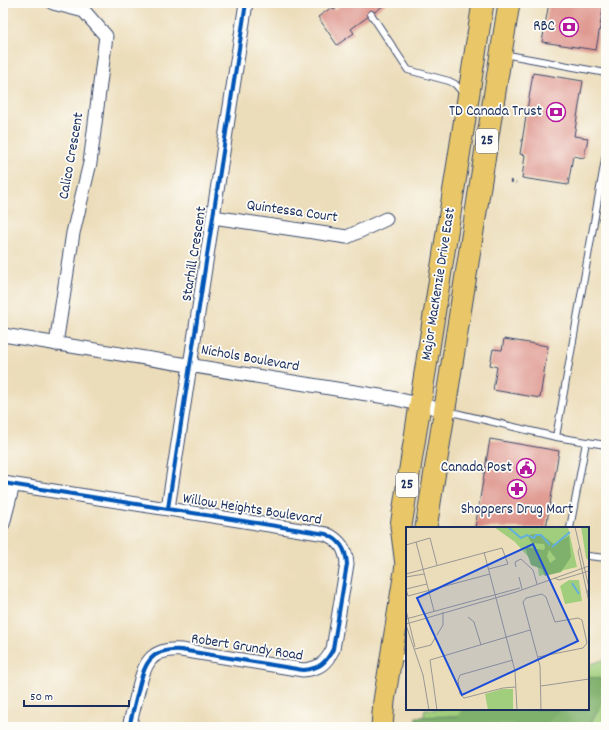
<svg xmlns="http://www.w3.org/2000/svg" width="609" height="730" font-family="Dekko,sans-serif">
<rect width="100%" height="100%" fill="#fdfcf7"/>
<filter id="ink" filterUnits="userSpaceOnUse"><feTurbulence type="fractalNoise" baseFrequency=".025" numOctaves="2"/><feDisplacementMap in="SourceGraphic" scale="8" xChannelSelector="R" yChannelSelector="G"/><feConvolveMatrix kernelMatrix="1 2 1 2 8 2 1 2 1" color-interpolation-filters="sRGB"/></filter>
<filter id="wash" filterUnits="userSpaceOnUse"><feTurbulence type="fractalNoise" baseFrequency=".012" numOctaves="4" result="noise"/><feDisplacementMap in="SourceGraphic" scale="16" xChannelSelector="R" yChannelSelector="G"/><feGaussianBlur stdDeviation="0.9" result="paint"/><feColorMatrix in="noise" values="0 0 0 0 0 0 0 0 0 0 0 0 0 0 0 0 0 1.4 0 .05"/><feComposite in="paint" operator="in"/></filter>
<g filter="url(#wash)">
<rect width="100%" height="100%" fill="#ecddba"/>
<path fill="#a1ce7c" stroke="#5e7e6d" d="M606 659V727H422L425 709H588V665Z"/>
<path fill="#80b16c" stroke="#4e7065" d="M588 677 606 680V697L588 727H415L416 717 458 716 464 709H588Z"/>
<g id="blocks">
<g fill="#db8d84">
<path d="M344 3H387L351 29 354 33 337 45 318 17 332 7 334 10Z"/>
<path d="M549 3H604L596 50 542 42Z"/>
<path d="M533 73 583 81 574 136 588 138 584 158 573 156 568 185 522 178 525 155 520 154Z"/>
<path d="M504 339 548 346 540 398 493 390 497 367 490 365 493 349 502 350Z"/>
<path d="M490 439 559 451 546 528H475Z"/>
</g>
</g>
</g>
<g filter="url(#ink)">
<use href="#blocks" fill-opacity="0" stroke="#3a496c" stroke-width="1"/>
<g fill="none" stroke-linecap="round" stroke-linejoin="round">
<defs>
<g id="service">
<path d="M371 14 408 70 449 81 455 84 464 94"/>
<path d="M503 54 606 73"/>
<path d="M447 411 556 437 606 445"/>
<path d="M556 437 606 154"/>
<path d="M570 528 586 442"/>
<path d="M588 556 606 558"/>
<path d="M394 656 407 658"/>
</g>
<g id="minor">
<path d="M53 3 84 11 106 36 90 163 73 233 56 344"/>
<path d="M213 217 347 237 386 219"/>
<path d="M3 335 392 398 444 410"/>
<path d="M3 483 326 534C340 540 346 549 347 564L333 649C326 663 319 669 303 670L181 650C149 648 144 665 138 691 135 703 132 715 129 727"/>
<path d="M168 508 246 3"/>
<path d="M3 524 13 485"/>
</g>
<g id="primary">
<path d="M426 528 509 3"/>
<path d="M382 727 384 701 406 565 401 526 483 3"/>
</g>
</defs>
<use href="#service" stroke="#3a496c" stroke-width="8"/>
<use href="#minor" stroke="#3a496c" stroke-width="15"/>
<use href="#primary" stroke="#3a496c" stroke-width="23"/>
<path stroke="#3a496c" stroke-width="2.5" stroke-dasharray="3 3" stroke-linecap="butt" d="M510 181 516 183"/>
<use href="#service" stroke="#fff" stroke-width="6"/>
<use href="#minor" stroke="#fff" stroke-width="13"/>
<use href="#primary" stroke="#e9c769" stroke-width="21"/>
<defs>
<g id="cycleway">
<path d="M3 483 326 534C340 540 346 549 347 564L333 649C326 663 319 669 303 670L181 650C149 648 144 665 138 691 135 703 132 715 129 727"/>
<path d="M168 508 246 3"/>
</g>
</defs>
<use href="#cycleway" stroke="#fdfcf7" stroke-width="6"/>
<use href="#cycleway" stroke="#0057b8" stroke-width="4"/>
</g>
</g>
<defs>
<symbol id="bank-ring" viewBox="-11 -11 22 22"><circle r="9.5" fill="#fdfcf7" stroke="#b5179e" stroke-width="1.5"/><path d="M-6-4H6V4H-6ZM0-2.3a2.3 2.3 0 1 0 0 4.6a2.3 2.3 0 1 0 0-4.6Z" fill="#b5179e"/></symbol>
<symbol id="civic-ring" viewBox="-11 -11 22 22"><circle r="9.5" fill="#fdfcf7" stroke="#b5179e" stroke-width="1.5"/><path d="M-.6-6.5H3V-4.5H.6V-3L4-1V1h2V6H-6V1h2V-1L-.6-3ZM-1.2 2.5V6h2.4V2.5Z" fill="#b5179e"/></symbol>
<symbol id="pharmacy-ring" viewBox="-11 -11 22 22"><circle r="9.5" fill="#fdfcf7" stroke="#b5179e" stroke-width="1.5"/><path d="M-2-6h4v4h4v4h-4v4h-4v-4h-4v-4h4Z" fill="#b5179e"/></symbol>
</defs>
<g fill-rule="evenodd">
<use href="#bank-ring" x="558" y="16" width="22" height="22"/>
<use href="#bank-ring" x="545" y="101" width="22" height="22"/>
<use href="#civic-ring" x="515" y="457" width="22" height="22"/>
<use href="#pharmacy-ring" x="506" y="478" width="22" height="22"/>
</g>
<g text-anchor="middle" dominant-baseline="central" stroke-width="3.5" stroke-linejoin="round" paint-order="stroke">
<g fill="#fdfcf7" stroke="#5f6c8c" stroke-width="1">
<rect x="476" y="129" width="22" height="24" rx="3"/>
<rect x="396" y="473" width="22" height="24" rx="3"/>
</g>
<g font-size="14" font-weight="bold" fill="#1b2f5e">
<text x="487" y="141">25</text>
<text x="407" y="485">25</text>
</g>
<g font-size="15" fill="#1b2f5e" stroke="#fdfcf7" text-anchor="end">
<text x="555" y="27">RBC</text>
<text x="542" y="112">TD Canada Trust</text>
<text x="512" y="468">Canada Post</text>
<text x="517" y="510" text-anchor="middle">Shoppers Drug Mart</text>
</g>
<g font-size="15" fill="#1b2f5e" stroke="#fdfcf7">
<text transform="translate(72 156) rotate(-80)">Calico Crescent</text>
<text transform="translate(292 212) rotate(8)">Quintessa Court</text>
<text transform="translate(195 254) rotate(-81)">Starhill Crescent</text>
<text transform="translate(439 284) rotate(-81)">Major MacKenzie Drive East</text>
<text transform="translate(250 359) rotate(10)">Nichols Boulevard</text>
<text transform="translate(252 510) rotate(9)">Willow Heights Boulevard</text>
<text transform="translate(247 648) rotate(9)">Robert Grundy Road</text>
</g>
</g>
<g transform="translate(406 527)">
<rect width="183" height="183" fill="#ecddba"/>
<path d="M88 0H162L171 40 133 49 132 41 109 15ZM175 0H183V34L180 31ZM163 53H173L176 74 159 77 154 59ZM96 162H107V183H82L79 167Z" fill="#a1ce7c"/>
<path d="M125 7 136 8 148 17 163 9 165 30 155 45 139 49 136 42 125 38 119 20 138 23 139 20 138 17 126 16 122 10ZM143 23 150 32 144 36 141 29Z" fill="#80b16c" fill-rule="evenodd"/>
<path fill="none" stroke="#62b1dc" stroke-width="2" d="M102 0 115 11 121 8 128 11 130 8H135L144 18M146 20 164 5M166 56 173 67"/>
<path fill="none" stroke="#989795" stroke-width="1" d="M169 0 183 61 181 66M10 15 28 84M0 18 24 11 31 38M174 20 172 24 183 75M78 25 109 144 111 183M110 40 109 35 115 32 127 43 131 57M0 47 96 21 102 37 83 42M0 50 18 47M113 50 116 62M148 51 153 53 183 44M0 62 2 69 84 47M0 62 21 57M0 83 9 120M62 90 68 95 75 118M0 92 114 61M0 97 110 65 183 39M0 98 17 148 23 183M31 108 37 98V85M9 122 25 118 29 111M132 130 177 121 181 116 176 93 172 91 149 95 140 70 136 67 120 71 117 75 134 139 135 183M107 133 54 148 52 153 54 167 58 171 97 161 110 160M135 159 183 152M31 183 24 133 124 103"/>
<path fill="#1d4ed8" fill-opacity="0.15" stroke="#1d4ed8" stroke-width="2" d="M127 17 172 114 56 168 11 71Z"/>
<rect width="183" height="183" fill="none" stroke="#1b2f5e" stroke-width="2"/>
</g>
<rect width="609" height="730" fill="none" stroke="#fdfcf7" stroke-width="16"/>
<path d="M24 700v6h105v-6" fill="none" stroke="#1b2f5e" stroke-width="2"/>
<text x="30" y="700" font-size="12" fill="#1b2f5e" stroke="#fdfcf7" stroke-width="3" paint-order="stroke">50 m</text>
</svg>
